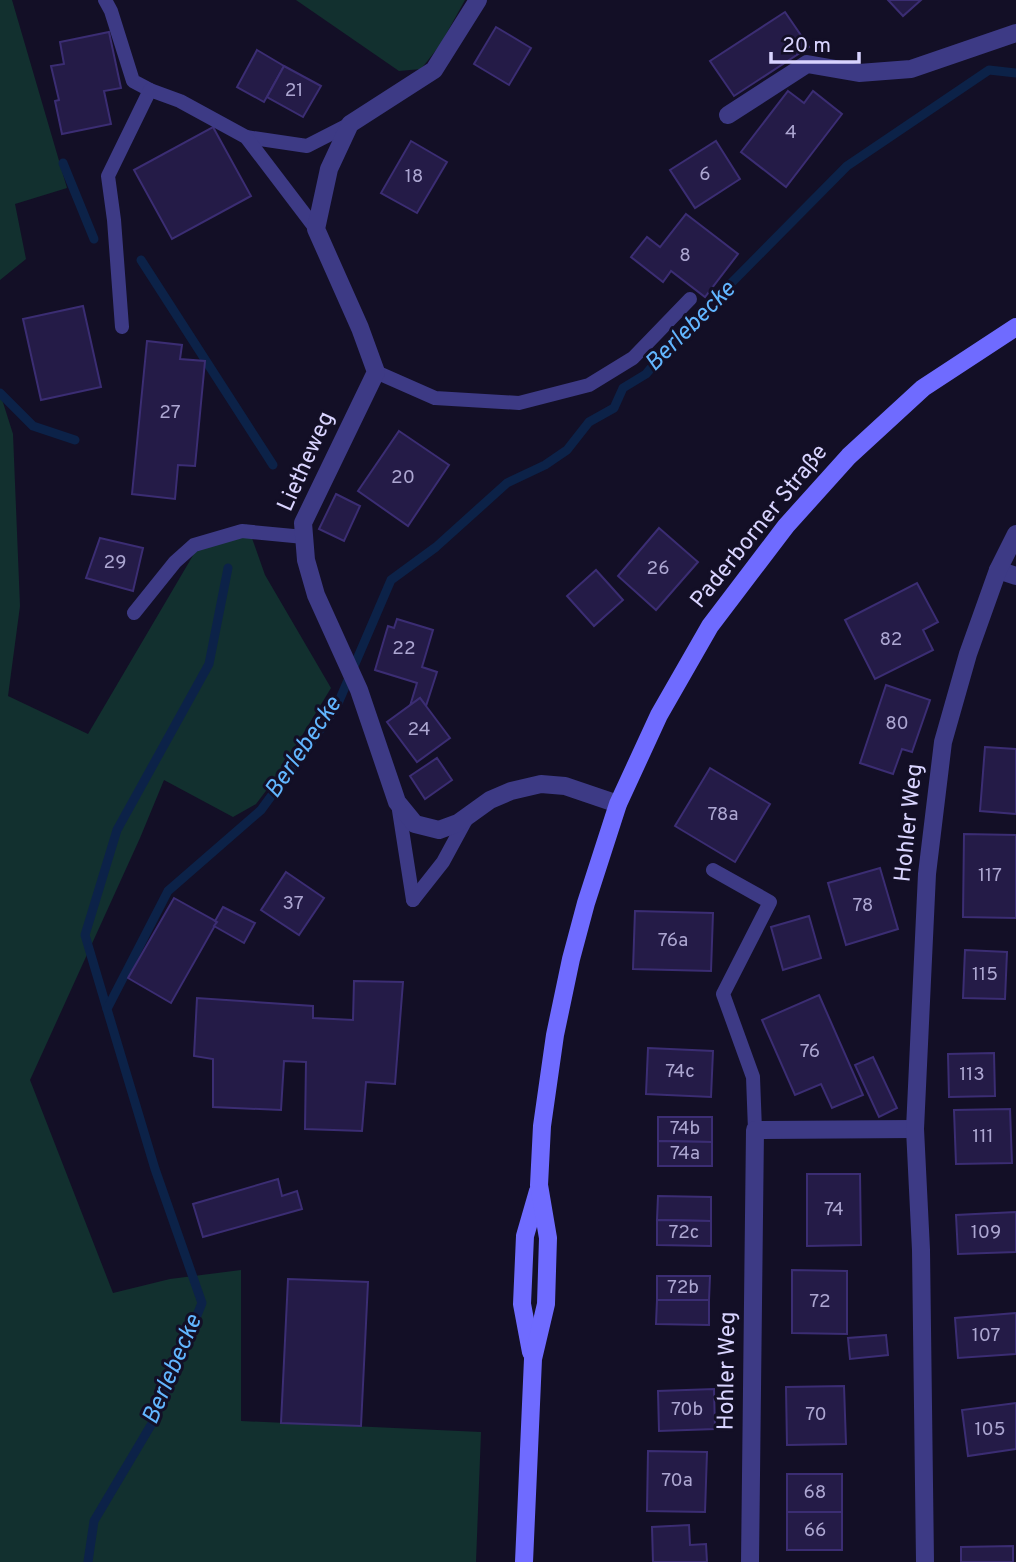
<svg xmlns="http://www.w3.org/2000/svg" width="1016" height="1562" font-family="Overpass,sans-serif">
<rect width="100%" height="100%" fill="#130f26"/>
<g fill="#12302f">
<path d="M0 0H12L67 188 15 204 26 259 0 280Z"/>
<path d="M296 0H465L440 45 421 69 399 71Z"/>
<path d="M0 393 13 434 20 606 8 696 88 734 195 552 247 524 265 575 331 688 278 775 256 804 233 817 164 780 140 838 30 1080 113 1293 170 1279 241 1270V1421L481 1432 476 1562H0Z"/>
</g>
<g fill="none" stroke-linecap="round" stroke-linejoin="round">
<g stroke="#0c2248" stroke-width="9">
<path d="M63 163 94 239"/>
<path d="M141 260 273 465"/>
<path d="M0 393 33 426 75 440"/>
<path d="M107 1009 85 935 117 830 209 664 228 568"/>
<path d="M88 1562 94 1521 154 1420 202 1303 155 1169 107 1009 168 891 261 810 336 708 391 580 436 547 507 483 545 465 567 450 589 422 614 408 623 388 646 374 673 342 847 166 989 70 1016 73"/>
</g>
</g>
<g fill="#241b47" stroke="#3b2d73" stroke-width="2">
<path d="M888 0H921L903 16Z"/>
<path d="M785 12 809 47 734 96 710 61Z"/>
<path d="M496 27 531 48 509 85 474 64Z"/>
<path d="M109 32 121 88 104 91 111 124 62 134 55 101 59 100 51 66 64 64 60 42Z"/>
<path d="M257 50 284 66 264 102 237 87Z"/>
<path d="M284 66 321 86 303 117 267 97Z"/>
<path d="M788 91 804 103 813 91 842 114 786 187 741 152Z"/>
<path d="M213 127 251 196 172 239 134 170Z"/>
<path d="M411 141 447 162 417 213 381 193Z"/>
<path d="M716 141 740 179 695 208 670 170Z"/>
<path d="M686 214 738 254 705 297 671 271 663 282 631 257 647 237 660 247Z"/>
<path d="M83 306 101 387 41 400 23 319Z"/>
<path d="M147 341 182 345 180 359 205 361 195 466 178 465 175 499 132 494Z"/>
<path d="M399 431 449 465 408 526 358 491Z"/>
<path d="M336 494 360 506 344 541 319 529Z"/>
<path d="M659 528 698 562 656 610 618 576Z"/>
<path d="M100 538 143 548 133 591 86 578Z"/>
<path d="M596 570 623 600 594 626 567 596Z"/>
<path d="M917 583 938 622 923 630 933 650 875 679 845 620Z"/>
<path d="M397 619 433 630 422 667 437 672 426 706 420 698 410 706 417 683 375 670 388 626 394 628Z"/>
<path d="M886 685 930 700 912 752 902 749 893 774 860 763Z"/>
<path d="M420 698 450 738 417 762 387 722Z"/>
<path d="M985 747 1016 749V814L980 811Z"/>
<path d="M437 758 452 780 425 799 410 776Z"/>
<path d="M710 768 770 804 735 862 675 826Z"/>
<path d="M964 834 1016 835V918L963 917Z"/>
<path d="M880 868 898 929 846 945 828 883Z"/>
<path d="M286 872 324 898 299 935 261 910Z"/>
<path d="M174 898 217 922 171 1003 128 978Z"/>
<path d="M223 907 255 923 244 943 214 926 217 922 215 921Z"/>
<path d="M635 911 713 913 711 971 633 969Z"/>
<path d="M809 916 821 958 783 970 771 927Z"/>
<path d="M965 950 1007 952 1005 999 963 998Z"/>
<path d="M354 981 403 982 395 1084 366 1082 362 1131 305 1129 306 1062 284 1061 281 1110 213 1107V1059L194 1056 197 998 313 1006V1018L353 1020Z"/>
<path d="M819 995 863 1095 832 1108 821 1084 795 1095 762 1020Z"/>
<path d="M648 1048 713 1051 711 1097 646 1094Z"/>
<path d="M994 1053 995 1096 949 1097 948 1054Z"/>
<path d="M873 1057 897 1108 879 1117 855 1065Z"/>
<path d="M1010 1109 1012 1163 956 1164 954 1110Z"/>
<path d="M658 1117H712V1142L658 1141Z"/>
<path d="M658 1141 712 1142V1166H658Z"/>
<path d="M807 1174H860L861 1245 807 1246Z"/>
<path d="M278 1179 282 1196 297 1191 302 1209 203 1237 193 1204Z"/>
<path d="M658 1196 711 1197V1221L657 1220Z"/>
<path d="M1016 1212V1252L958 1254 956 1215Z"/>
<path d="M657 1220 711 1221V1246L657 1245Z"/>
<path d="M792 1270 847 1271V1334L792 1333Z"/>
<path d="M657 1276H710L709 1300H657Z"/>
<path d="M288 1279 368 1282 361 1426 281 1423Z"/>
<path d="M657 1300H709V1325L656 1324Z"/>
<path d="M1016 1313V1354L958 1358 955 1318Z"/>
<path d="M886 1335 888 1355 850 1359 848 1338Z"/>
<path d="M844 1386 846 1444 787 1445 786 1387Z"/>
<path d="M714 1389 715 1429 659 1431 658 1391Z"/>
<path d="M1016 1403V1449L968 1456 962 1410Z"/>
<path d="M648 1451 707 1452 705 1512 647 1511Z"/>
<rect x="787" y="1474" width="55" height="38"/>
<rect x="787" y="1512" width="55" height="38"/>
<path d="M689 1525 690 1545 706 1544 707 1562H653L652 1527Z"/>
<path d="M1013 1546V1562H961V1547Z"/>
</g>
<g fill="none" stroke-linecap="round" stroke-linejoin="round">
<g stroke="#3d3a85" stroke-width="14">
<path d="M105 0 111 11 133 81 150 90"/>
<path d="M246 137 307 146 350 124"/>
<path d="M122 327 114 220 108 176 150 90 180 101 246 137 316 229"/>
<path d="M376 372 435 398 519 403 589 385 633 358 690 299"/>
<path d="M134 613 175 562 194 545 242 531 304 537"/>
<path d="M398 804 413 900"/>
<path d="M713 870 770 902 723 994 753 1077 755 1130"/>
<path d="M413 900 443 862 468 816"/>
</g>
<g stroke="#3d3a85" stroke-width="18">
<path d="M478 0 434 70 350 124 329 169 316 229 360 328 376 372 303 523 306 560 316 595 359 690 397 802 415 824 439 830 458 823 490 800 511 791 541 784 565 786 618 804"/>
<path d="M728 115 807 64 859 73 911 69 1016 33"/>
<path d="M998 570 1016 576"/>
<path d="M750 1562 755 1130 915 1129"/>
<path d="M925 1562 921 1250 915 1129 927 874 943 742 968 654 998 570 1016 534"/>
</g>
<g stroke="#6f6bff" stroke-width="18">
<path d="M531 1352 522 1304 525 1236 538 1191"/>
<path d="M524 1562 533 1359 546 1304 548 1238 539 1185 542 1126 555 1035 571 959 586 903 618 804 659 715 710 626 786 526 849 456 923 388 1016 327"/>
</g>
</g>
<g text-anchor="middle" dominant-baseline="central" stroke-width="6" stroke-linejoin="round" paint-order="stroke">
<g font-size="19" fill="#aca6d1">
<text x="294" y="91">21</text>
<text x="791" y="133">4</text>
<text x="705" y="175">6</text>
<text x="414" y="177">18</text>
<text x="685" y="256">8</text>
<text x="170" y="413">27</text>
<text x="403" y="478">20</text>
<text x="115" y="563">29</text>
<text x="658" y="569">26</text>
<text x="891" y="640">82</text>
<text x="404" y="649">22</text>
<text x="897" y="724">80</text>
<text x="419" y="730">24</text>
<text x="723" y="815">78a</text>
<text x="990" y="876">117</text>
<text x="293" y="904">37</text>
<text x="863" y="906">78</text>
<text x="673" y="941">76a</text>
<text x="985" y="975">115</text>
<text x="810" y="1052">76</text>
<text x="680" y="1072">74c</text>
<text x="972" y="1075">113</text>
<text x="685" y="1129">74b</text>
<text x="983" y="1137">111</text>
<text x="685" y="1154">74a</text>
<text x="834" y="1210">74</text>
<text x="684" y="1233">72c</text>
<text x="986" y="1233">109</text>
<text x="683" y="1288">72b</text>
<text x="820" y="1302">72</text>
<text x="986" y="1336">107</text>
<text x="687" y="1410">70b</text>
<text x="816" y="1415">70</text>
<text x="990" y="1430">105</text>
<text x="677" y="1481">70a</text>
<text x="815" y="1493">68</text>
<text x="815" y="1531">66</text>
</g>
<g font-size="23" fill="#d9d4ff" stroke="#130f26">
<text transform="translate(307 462) rotate(-66)">Lietheweg</text>
<text transform="translate(760 527) rotate(-51)">Paderborner Straße</text>
<text transform="translate(910 823) rotate(-84)">Hohler Weg</text>
<text transform="translate(728 1371) rotate(-89)">Hohler Weg</text>
</g>
<g font-size="24" font-style="italic" fill="#62b6ff" stroke="#130f26">
<text transform="translate(691 327) rotate(-45)">Berlebecke</text>
<text transform="translate(304 748) rotate(-56)">Berlebecke</text>
<text transform="translate(173 1370) rotate(-67)">Berlebecke</text>
</g>
</g>
<path d="M771 52v10h88v-10" fill="none" stroke="#d9d4ff" stroke-width="3.5"/>
<text x="782" y="52" font-size="21" fill="#d9d4ff" stroke="#130f26" stroke-width="5" paint-order="stroke">20 m</text>
</svg>
